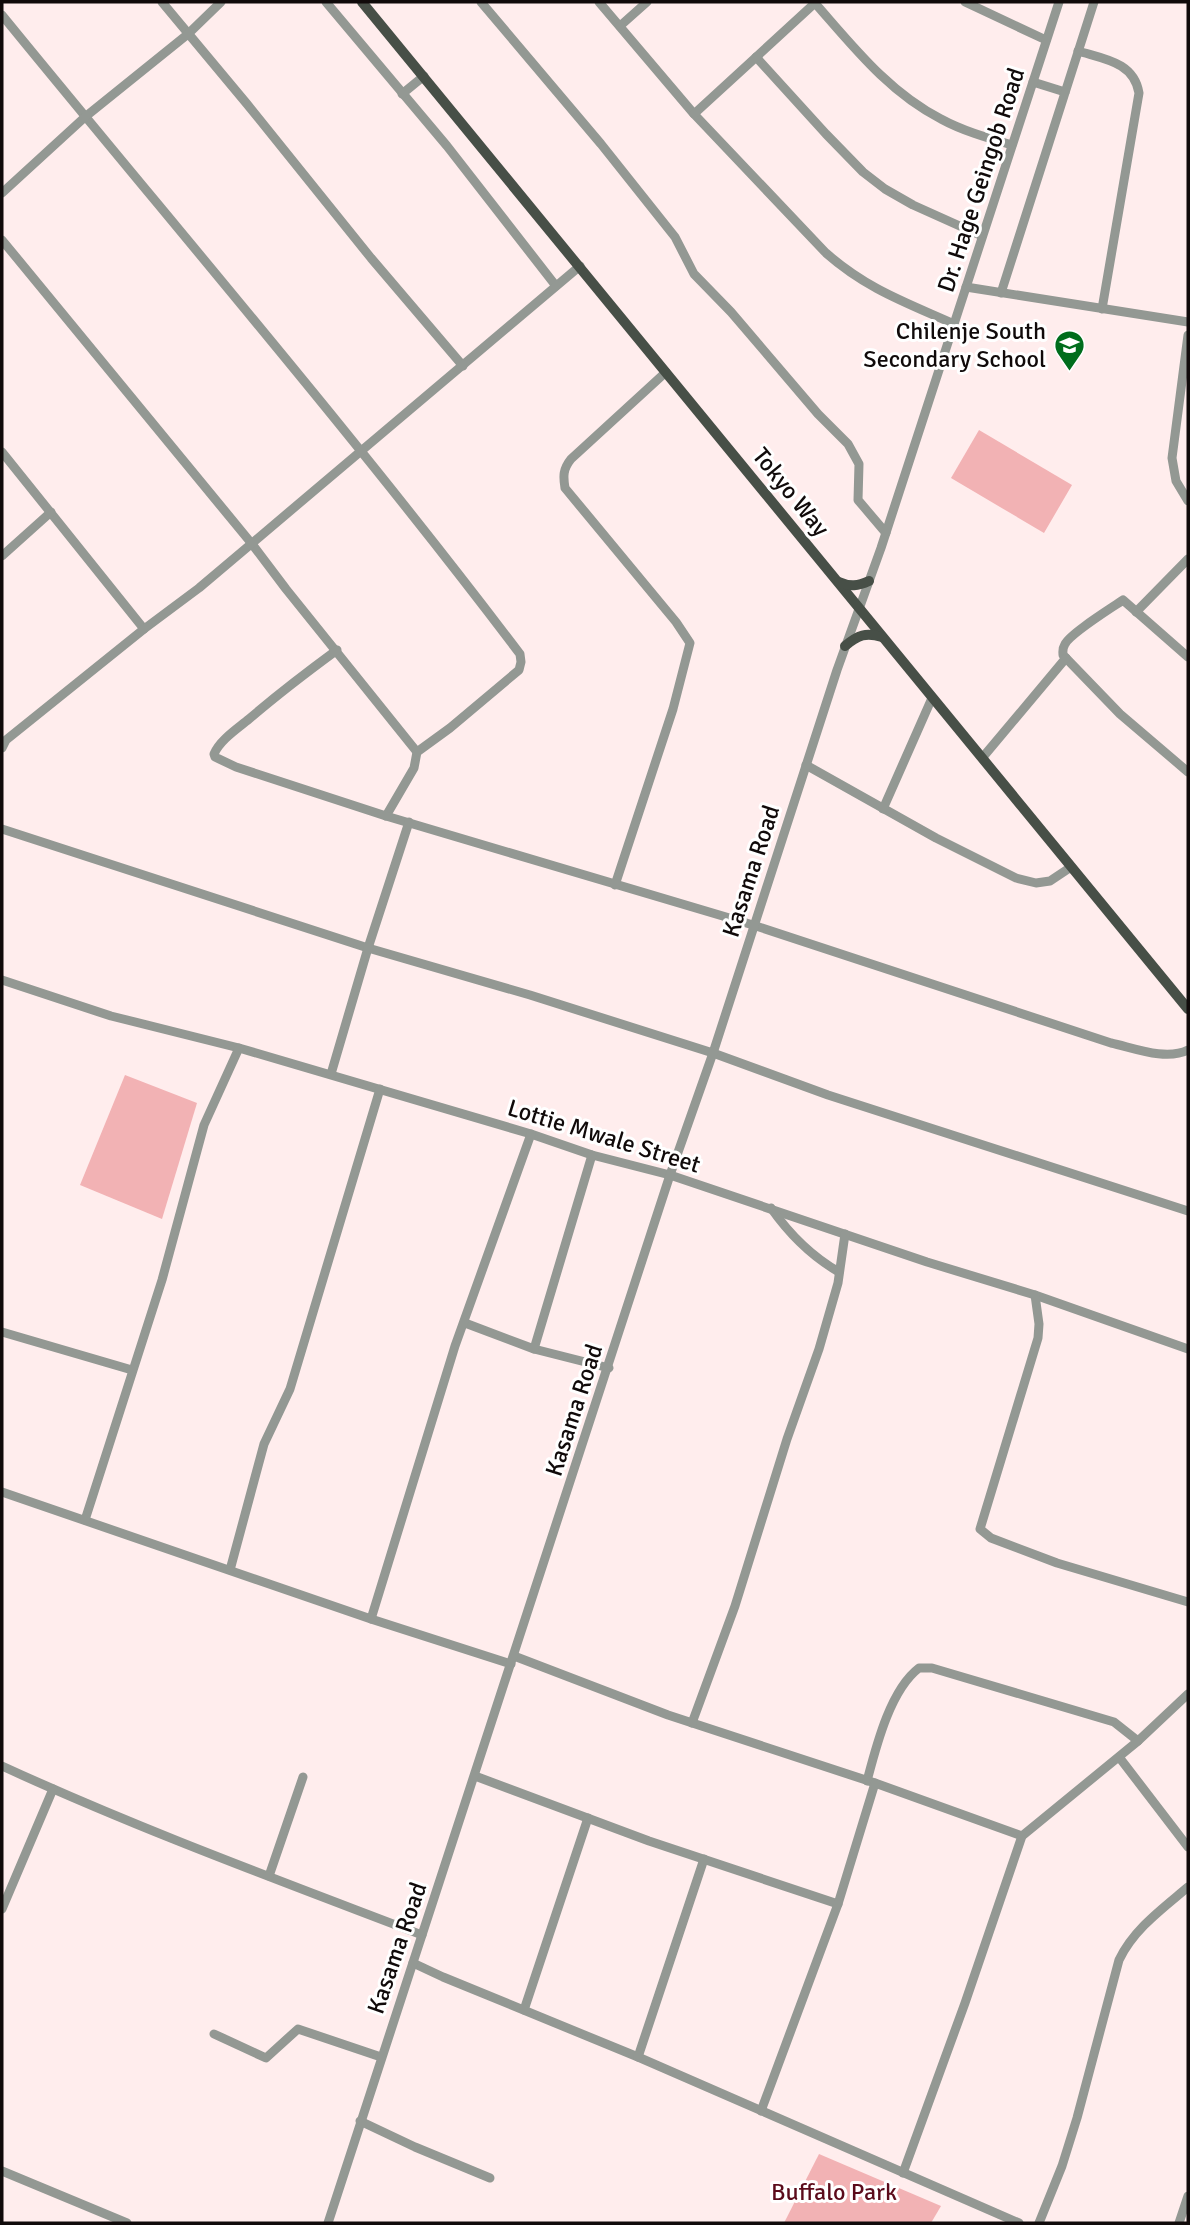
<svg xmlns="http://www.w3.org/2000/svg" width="1190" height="2225" font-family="Signika,sans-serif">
<rect width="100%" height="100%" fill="#ffeded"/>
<g fill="#f2b2b4">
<path d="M979 430 1072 485 1044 533 951 478Z"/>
<path d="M125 1075 197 1103 162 1219 80 1185Z"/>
<path d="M819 2154 941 2206 931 2223H784Z"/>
</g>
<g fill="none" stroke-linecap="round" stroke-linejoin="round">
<g stroke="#939893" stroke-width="9">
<path d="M162 2 247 104 371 258 463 366"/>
<path d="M326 2 447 146 556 286"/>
<path d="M481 2 601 144 675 237 694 274 731 312 818 414 848 444 859 464 858 500 886 533"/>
<path d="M599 2 694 114 826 253C867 289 905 302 954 324"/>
<path d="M814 2C852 45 888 92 941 119 963 131 988 138 1012 145"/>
<path d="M965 2 1046 40"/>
<path d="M2 15C175 227 355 436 520 654L521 662 519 670 450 728 417 752 414 768 386 816"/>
<path d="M620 26 647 2"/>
<path d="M1078 51C1104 59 1134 62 1139 93L1102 309"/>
<path d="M756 57 826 134 863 172 885 189 913 205 982 236"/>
<path d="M1033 82 1065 92"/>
<path d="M402 94 424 76"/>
<path d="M694 114 815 3"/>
<path d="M2 193 85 117 188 34 221 2"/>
<path d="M2 240 252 544 286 589 417 752"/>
<path d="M966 287 1188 322"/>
<path d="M1001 293 1094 2"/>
<path d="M1188 335 1172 458 1176 481 1188 501"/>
<path d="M2 452 144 629"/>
<path d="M2 556 51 512"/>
<path d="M1136 612 1188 559"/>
<path d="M337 650C307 672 277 695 249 719 237 729 220 740 214 754L215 757 236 767 386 816 753 925 1111 1043C1134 1048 1166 1061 1188 1050"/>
<path d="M1188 657 1123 600C1110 609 1071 633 1065 644 1062 649 1063 651 1063 655L1120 714 1188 772"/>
<path d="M2 748 6 740 144 629 199 588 580 266"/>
<path d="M983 757 1066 658"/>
<path d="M806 765 936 838 1016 878 1036 883 1050 881 1071 867"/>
<path d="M883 809 932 698"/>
<path d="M2 829 368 948 530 995 713 1053 828 1095 1188 1211"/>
<path d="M615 885 673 709 690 643 676 622 565 488C563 476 563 469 571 459L666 372"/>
<path d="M2 980 111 1016 239 1048 531 1134 592 1155 670 1175 927 1262 1035 1295 1188 1349"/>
<path d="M331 1074 368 948 409 822"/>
<path d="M771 1208C790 1235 811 1256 839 1272"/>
<path d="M1035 1295 1039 1324 1038 1338 980 1529 991 1538 1057 1563 1188 1602"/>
<path d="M465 1323 534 1349 609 1368"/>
<path d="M2 1332 132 1370"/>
<path d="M534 1349 592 1155"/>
<path d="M2 1492 371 1619 511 1664"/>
<path d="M85 1520 162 1280 204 1125 239 1048"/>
<path d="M230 1570 264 1444 290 1389 380 1089"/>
<path d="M371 1619 455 1346 531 1134"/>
<path d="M514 1656 668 1715 875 1783 1022 1836"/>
<path d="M692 1723 735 1606 787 1439 819 1349 838 1283 845 1234"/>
<path d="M1119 1757 1188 1847"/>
<path d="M2 1766C139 1829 281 1881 422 1935"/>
<path d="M475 1776 649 1841 838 1904"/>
<path d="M867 1781C876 1747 890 1690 919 1668H932L1114 1722 1138 1741"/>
<path d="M269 1876 303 1777"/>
<path d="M2 1909 53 1789"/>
<path d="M413 1963 443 1977 638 2057 1019 2223"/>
<path d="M524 2010 588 1818"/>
<path d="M214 2034 266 2058 298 2029 381 2057"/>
<path d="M638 2057 704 1859"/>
<path d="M761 2111 838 1904 875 1783"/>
<path d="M360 2121 415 2147 490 2178"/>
<path d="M2 2171 127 2223"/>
<path d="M903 2173 965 2003 1022 1836 1138 1741 1188 1694"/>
<path d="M328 2223 670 1175 713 1053 837 670 881 548 1059 2"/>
<path d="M1039 2223 1062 2166 1077 2118 1119 1960C1134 1929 1162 1909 1188 1887"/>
<path d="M1179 2223 1188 2196"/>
</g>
<g stroke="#474f47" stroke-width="10">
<path d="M362 2 1188 1009"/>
<path d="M839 582C850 587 858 586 869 581"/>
<path d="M845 646C858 635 866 632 882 637"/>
</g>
</g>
<defs>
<symbol id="school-pin" viewBox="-11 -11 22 30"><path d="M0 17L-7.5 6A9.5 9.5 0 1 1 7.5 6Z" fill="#006d1c" stroke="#fff"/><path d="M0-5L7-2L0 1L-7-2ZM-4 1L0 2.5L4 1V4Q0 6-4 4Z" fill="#fff"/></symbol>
</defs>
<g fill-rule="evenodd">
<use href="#school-pin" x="1052" y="328" width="35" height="47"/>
</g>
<g text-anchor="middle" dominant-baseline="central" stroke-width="6" stroke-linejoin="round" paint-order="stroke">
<g font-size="24" fill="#100a0a" stroke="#fff">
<text transform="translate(981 180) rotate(-72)">Dr. Hage Geingob Road</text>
<text transform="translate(791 492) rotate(51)">Tokyo Way</text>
<text transform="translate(751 871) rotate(-72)">Kasama Road</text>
<text transform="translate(604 1136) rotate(17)">Lottie Mwale Street</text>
<text transform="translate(574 1410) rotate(-72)">Kasama Road</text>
<text transform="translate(397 1948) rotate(-71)">Kasama Road</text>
</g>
<g font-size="24" fill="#100a0a" stroke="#fff" text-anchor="end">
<text x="1046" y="331">Chilenje South<tspan x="1046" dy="28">Secondary School</tspan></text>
</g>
<g font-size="24" fill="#5b0b1b" stroke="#fff">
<text x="834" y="2192">Buffalo Park</text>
</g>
</g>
<rect width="1190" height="2225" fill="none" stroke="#100a0a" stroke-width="7"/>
</svg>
